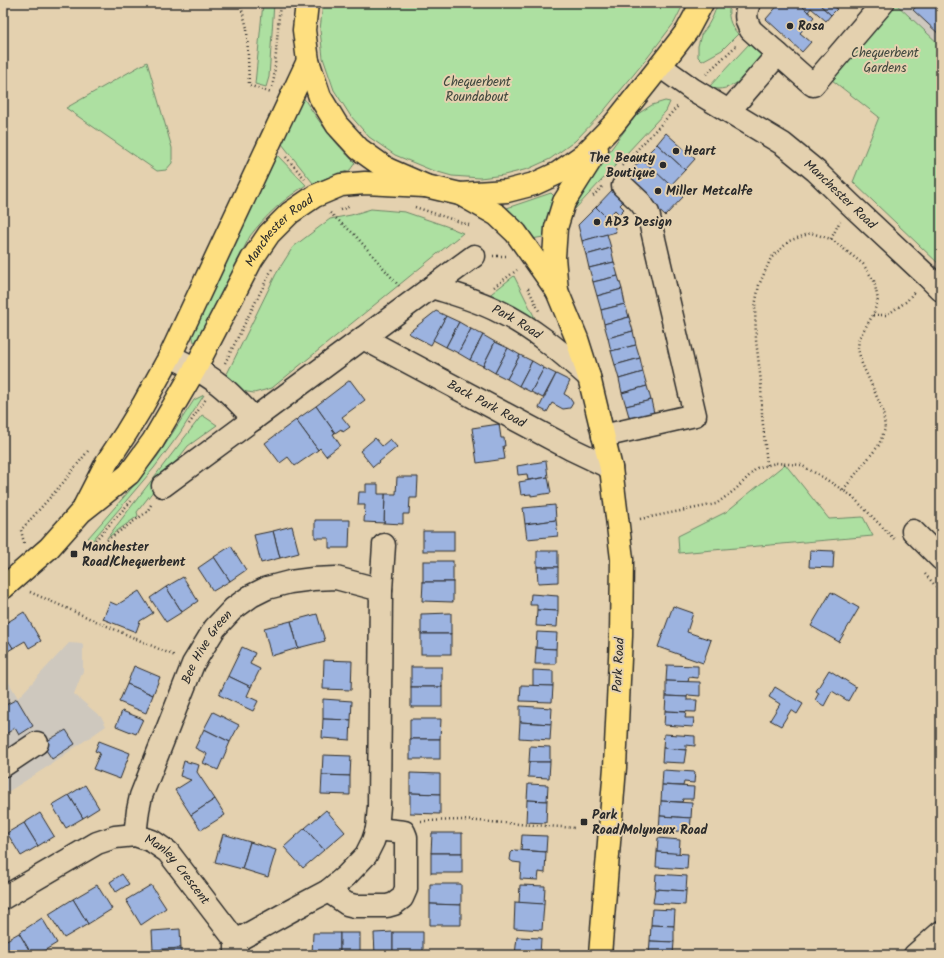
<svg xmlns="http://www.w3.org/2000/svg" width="944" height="958" font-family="Kalam,sans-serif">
<rect width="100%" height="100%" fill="#e4d1af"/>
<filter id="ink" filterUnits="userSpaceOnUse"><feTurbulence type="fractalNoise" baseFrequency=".025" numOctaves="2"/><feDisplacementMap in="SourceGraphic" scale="8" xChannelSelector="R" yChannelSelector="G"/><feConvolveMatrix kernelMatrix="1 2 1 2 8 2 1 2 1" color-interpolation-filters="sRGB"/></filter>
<g filter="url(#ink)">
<g fill="#cec8be">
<path d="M895 3H941V46Z"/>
<path d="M69 643 83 644V671L74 694 102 718 106 726 47 767 3 795V673L18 698Z"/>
</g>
<g fill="#ade0a1" stroke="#6c8666">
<path d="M263 3H274L269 77 266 87 255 84Z"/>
<path d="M323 3H684L674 23 648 57 602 113 575 141 550 159 528 169 504 175 480 178 452 176 431 170 395 155 369 137 350 115 334 90 323 58 320 30Z"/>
<path d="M718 3H731C726 15 730 25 738 34L722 50 702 61 698 57V46L701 35 707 27 713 16Z"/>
<path d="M892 3H895L941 46V266L853 182 879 117 827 76Z"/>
<path d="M749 44 763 57C751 70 737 89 718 89 715 89 711 88 708 88Z"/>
<path d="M147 62 172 148V163L166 170 157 171 66 108Z"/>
<path d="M303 97C318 121 335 143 355 163L350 170 313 183 282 144Z"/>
<path d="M665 101 670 102 666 111 575 209 580 195 587 182 636 115 652 105Z"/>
<path d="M277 155 306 185C284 199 266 215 250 236L198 340 194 342 192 333Z"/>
<path d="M551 193 554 196 543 237 532 239 504 209Z"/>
<path d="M371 209 405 212 446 226 463 233 272 388 254 393 241 391 225 378 276 274 293 247 330 219 351 215Z"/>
<path d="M514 276 542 332 483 300Z"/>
<path d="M204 395 180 433 154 468 92 541 88 538 130 490 157 457 194 400Z"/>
<path d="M202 415 217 425 188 446 137 512 138 516 107 538Z"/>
<path d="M785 464 829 519 863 517 873 536 679 553 678 536 726 512Z"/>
</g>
<g fill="#9cb3e0" stroke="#2b2b2b">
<path d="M780 3H799L814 17 800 33 811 42 802 52 766 19Z"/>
<path d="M799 3H818L831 15 826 21 811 8 808 12Z"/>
<path d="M818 3H830L837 9 831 15Z"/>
<path d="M919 3H941V36L913 10Z"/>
<path d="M666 133 695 159 685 170 657 144Z"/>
<path d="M657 144 685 170 670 186 642 159Z"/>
<path d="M642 159 683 197 665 216 624 178Z"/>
<path d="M614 188 626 199 620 205 624 209 619 214 615 210 607 218 596 207Z"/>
<path d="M596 207 607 218 611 214 616 232 582 241 578 225Z"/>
<path d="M607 234 611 248 586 255 582 241Z"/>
<path d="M611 248 614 262 589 268 586 255Z"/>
<path d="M614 262 618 276 593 282 589 268Z"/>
<path d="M618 276 622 289 597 296 593 282Z"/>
<path d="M622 289 625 304 601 310 597 296Z"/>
<path d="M625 304 629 317 604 324 601 310Z"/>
<path d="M436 311 446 316 431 345 408 333Z"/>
<path d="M446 316 459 322 446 347 433 340Z"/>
<path d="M629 317 633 331 608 338 604 324Z"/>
<path d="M459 322 471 329 458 353 446 347Z"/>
<path d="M471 329 483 335 470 360 458 353Z"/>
<path d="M633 331 636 345 611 351 608 338Z"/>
<path d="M483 335 495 342 483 366 470 360Z"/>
<path d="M495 342 508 348 495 373 483 366Z"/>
<path d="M636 345 640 358 615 365 611 351Z"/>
<path d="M508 348 520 355 507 379 495 373Z"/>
<path d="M520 355 532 361 519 386 507 379Z"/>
<path d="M640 358 643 372 619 379 615 365Z"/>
<path d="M532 361 544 368 531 392 519 386Z"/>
<path d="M544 368 556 374 543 398 531 392Z"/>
<path d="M643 372 647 386 622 393 619 379Z"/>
<path d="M556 374 570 381 564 394 569 397 573 403 570 408 563 409 552 403 547 412 539 408Z"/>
<path d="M350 380 365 400 342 417 350 427 343 432 341 429 335 433 316 406Z"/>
<path d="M647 386 651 400 626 406 622 393Z"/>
<path d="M651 400 654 413 630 420 626 406Z"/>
<path d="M316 406 335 433 333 434 340 445 326 456 320 448 318 450 296 420Z"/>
<path d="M296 420 318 450 295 466 288 457 280 463 265 443Z"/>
<path d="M499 424 501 438H504L505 446H503L505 459 477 463 472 428Z"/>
<path d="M375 438 382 446 390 439 397 447 373 467 360 451Z"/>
<path d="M546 461 548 477 528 480 527 474 518 475 517 466Z"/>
<path d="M397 477H418L417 498H410L409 514H403V524L384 523 385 494H396Z"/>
<path d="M548 477 551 493 531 496V494L521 495 519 482Z"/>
<path d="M366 484H378V494H385L384 523 364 522 365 505H358L359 492H366Z"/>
<path d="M555 505 556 520 525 524 523 508Z"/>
<path d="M315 520H350L349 548H329V538H315Z"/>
<path d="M556 520 558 536 527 539 525 524Z"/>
<path d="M292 526 299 553 280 558 273 531Z"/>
<path d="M273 531 280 558 261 563 254 535Z"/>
<rect x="423" y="531" width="31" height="20"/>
<path d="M231 546 246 570 230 581 214 557Z"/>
<path d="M810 550 834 551 833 568 809 567Z"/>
<rect x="537" y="551" width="21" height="16"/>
<path d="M214 557 230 581 213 591 198 568Z"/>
<rect x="423" y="561" width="30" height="21"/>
<path d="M537 567H558V582L538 583Z"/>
<path d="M183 577 198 601 182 612 166 587Z"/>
<path d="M423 582H453V602L422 601Z"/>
<path d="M166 587 182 612 166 622 150 598Z"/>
<path d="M139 591 153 613 140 621 136 632 103 619 110 602 117 605Z"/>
<path d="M831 592 859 608 839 642 811 626Z"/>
<path d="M531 594 558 596V611L537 610V605H530Z"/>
<path d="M673 606 693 613 687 632 711 640 703 663 658 647Z"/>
<path d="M537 610 558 611 557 627 536 626Z"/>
<path d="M24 612 41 641 29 648 25 641 13 648 3 632V625Z"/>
<path d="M451 613V634H421V614Z"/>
<path d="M317 614 325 641 298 648 291 621Z"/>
<path d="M291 621 298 648 271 656 264 628Z"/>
<path d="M3 632 13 648 3 654Z"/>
<path d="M537 632 557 633 556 649 536 648Z"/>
<rect x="421" y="634" width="30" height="20"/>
<path d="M242 647 255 653 250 664 260 669 251 687 228 676Z"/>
<path d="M536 648 556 649V664H535Z"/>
<path d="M324 660 352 661 351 690 323 689Z"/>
<path d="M667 665 698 666V678L689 677 688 682 666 681Z"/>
<path d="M134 666 160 677 153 695 127 684Z"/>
<rect x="411" y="667" width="31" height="20"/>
<path d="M533 670 553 671V686H533Z"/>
<path d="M829 670 856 687 848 701 832 691 824 706 815 700 819 693 816 691Z"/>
<path d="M228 676 251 687 247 696 258 701 253 711 219 695Z"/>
<path d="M666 681 700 682V696L688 695 687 697 666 696Z"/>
<path d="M127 684 153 695 146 713 119 702Z"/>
<path d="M521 685 553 686 552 702 520 701Z"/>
<rect x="411" y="687" width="31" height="20"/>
<path d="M775 687 803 704 797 714 791 710 781 726 770 720 780 704 769 697Z"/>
<path d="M666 696 687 697V700H697L696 712 665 711Z"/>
<path d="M17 699 33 726 19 735 15 728 3 736V705L4 706Z"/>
<path d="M323 699 352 701 351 720 323 719Z"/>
<path d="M520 706 552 708 551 724 520 722Z"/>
<path d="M122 711 143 719 136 734 116 726Z"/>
<path d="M665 711 686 712 685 718H694L693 727 664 725Z"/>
<path d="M213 712 239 725 230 742 204 729Z"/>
<path d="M323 719 351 720 350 740 322 738Z"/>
<path d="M410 719H441L440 739H410Z"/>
<path d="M520 722 551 724 550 740 519 738Z"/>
<path d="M204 729 230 742 218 770 203 763 207 754 195 748Z"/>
<path d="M66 730 75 744 52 759 42 744Z"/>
<path d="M664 734 695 736V746L686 745V750L663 748Z"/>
<rect x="410" y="739" width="30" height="20"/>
<path d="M99 741 130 753 120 779 93 769 100 753 95 751Z"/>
<path d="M530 746 550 747V762H529Z"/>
<path d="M663 748 686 750 684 763 662 762Z"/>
<path d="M323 755 351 756 350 776 322 775Z"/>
<path d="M184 761 199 765 197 772 215 799 191 815 175 790 191 780 180 776Z"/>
<path d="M529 762H550L549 778 528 777Z"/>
<path d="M663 770 695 772 694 783 684 782 683 786 662 785Z"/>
<path d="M410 773 440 774V794L410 793Z"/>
<path d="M322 775 350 776V795L321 794Z"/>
<path d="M528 784 548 785 547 801 527 800Z"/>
<path d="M85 785 99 808 83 818 69 795Z"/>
<path d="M662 785 694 787 693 799H683L682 802 661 801Z"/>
<path d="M410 793 440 794V814L410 813Z"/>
<path d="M69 795 83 818 66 828 52 805Z"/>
<path d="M215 799 225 815 201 830 191 815Z"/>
<path d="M527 800 547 801 546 823 526 822Z"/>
<path d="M661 801 692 803 691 818 660 816Z"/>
<path d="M326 810 345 832 324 850 305 828Z"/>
<path d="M40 813 54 836 38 846 24 823Z"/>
<path d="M660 816 691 818 690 832 659 830Z"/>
<path d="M24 823 38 846 21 856 7 833Z"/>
<path d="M305 828 324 850 303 868 284 847Z"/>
<path d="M432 833H462V853H431Z"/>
<path d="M223 834 250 842 242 869 215 862Z"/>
<path d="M522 835 547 836 546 852 521 850Z"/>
<path d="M658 838 680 840 679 854 657 852Z"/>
<path d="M250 842 276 850 268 877 242 869Z"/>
<path d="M514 850 546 852 545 873 539 872 538 880 520 879 521 863 513 862 510 860 511 853Z"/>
<path d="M657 852 688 854 687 869 656 867Z"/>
<rect x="431" y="853" width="31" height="20"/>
<path d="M122 874 129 884 116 892 110 882Z"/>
<path d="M656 874 687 876 686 891 655 889Z"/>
<path d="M430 884H461V905L430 904Z"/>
<path d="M97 885 112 909 88 924 73 899Z"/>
<path d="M151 885 166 908 141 925 126 900Z"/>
<path d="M520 885 545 886 544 904 519 903Z"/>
<path d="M655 889 686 891 685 905 653 903Z"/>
<path d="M73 899 88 924 64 938 49 914Z"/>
<path d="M515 902 544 904 542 930 514 928Z"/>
<path d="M430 904 461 905V925H430Z"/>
<path d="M652 909 675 910 674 926 651 925Z"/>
<path d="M42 918 57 943 37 955H32L19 933Z"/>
<path d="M651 925 674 926V942L650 941Z"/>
<path d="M180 929 181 948 153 950 152 931Z"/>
<path d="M393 932V955H375L374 933Z"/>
<path d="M393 932H423V952L434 953V955H393Z"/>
<path d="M19 933 32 955H3V942Z"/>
<path d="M313 933H340V955H312Z"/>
<rect x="340" y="933" width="20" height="22"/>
<path d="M517 937 541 938 540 955H515Z"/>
<path d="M650 941 674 942 673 955H649Z"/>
<path d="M181 948V955H154L153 950Z"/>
</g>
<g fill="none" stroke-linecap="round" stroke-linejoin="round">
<defs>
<g id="minor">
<path d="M749 3C745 14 745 20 751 30L813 85 883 3"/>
<path id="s1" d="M660 66 692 89 783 144 816 171 849 203 927 276 941 290"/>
<path d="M729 111 778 54"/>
<path id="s2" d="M432 287C454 294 477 300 498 311 532 327 561 352 589 377"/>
<path id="s3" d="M363 338 571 449 611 468"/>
<path d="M170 356C186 364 202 371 216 382 230 392 242 406 254 419"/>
<path d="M603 436 695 415 648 213 640 202 623 186"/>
<path d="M163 486 474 256"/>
<path d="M913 531 941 559"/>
<path d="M3 764 4 765 37 743"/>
<path id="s4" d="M135 835 138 810 141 796 193 664 215 628 233 609 251 596 267 588 290 582 313 579 336 578 381 590"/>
<path d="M328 891 347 904 355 906H387L394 904 402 898 406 889V837L404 832 377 829"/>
<path id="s5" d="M3 898 97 843 115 837 135 835 152 841 168 852 236 941V955"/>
<path d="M236 941 292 910 328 891 346 876 366 855 373 841 377 829 379 806 381 590 384 545"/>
<path d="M915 955 941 932"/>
</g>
<g id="major">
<path d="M85 505 107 462 126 433 143 405 170 356 308 61"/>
<path id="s6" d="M3 588 49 548 81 512 129 474 153 441 195 369 252 259 269 234 290 213 315 196 341 185 365 183 424 186"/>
</g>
<g id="highway">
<path d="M307 3 304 30 308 61 320 97 337 125 359 149 387 169 426 186 460 194 507 191 534 184 558 173 585 154 614 124 660 66 687 31 702 3"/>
<path d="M460 194 497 215 516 233 557 291 577 339 589 377 611 468 622 559 621 636 615 767 600 955"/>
<path d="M557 291 554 257 556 228 564 202 597 150"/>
</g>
</defs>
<use href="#minor" stroke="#2b2b2b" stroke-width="25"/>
<use href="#major" stroke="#2b2b2b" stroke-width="25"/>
<use href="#highway" stroke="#2b2b2b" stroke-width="25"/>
<g stroke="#2b2b2b" stroke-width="2.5" stroke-dasharray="1 3" stroke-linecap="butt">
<path d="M240 3 247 28 249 85 271 93"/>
<path d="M706 74 737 45"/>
<path d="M272 87 274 78 280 3"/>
<path d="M286 157 305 179"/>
<path d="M622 166 679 105"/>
<path d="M593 196 602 187"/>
<path d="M415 207 469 225"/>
<path d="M340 210 351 206"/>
<path d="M330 213 355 235 399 286"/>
<path d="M831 239 840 221"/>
<path d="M493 256H506"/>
<path d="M494 287 517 270"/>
<path d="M528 288 539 311"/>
<path d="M873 315H887L907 301 914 292"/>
<path d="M225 363 272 269"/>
<path d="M189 424 206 399"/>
<path d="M767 465 762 415 761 382 756 340 755 306 759 285 771 258 789 241 811 233 831 239 863 264 874 281 878 300 873 315 859 338 858 349 862 364 869 379 883 411 885 429 879 445 843 490"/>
<path d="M640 519 716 504 736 489 757 468 776 463 801 465 824 478 852 496 894 539"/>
<path d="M82 541 90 546 100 545 147 512 152 503"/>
<path d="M24 543 21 530 62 484 88 451"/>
<path d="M90 546 132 500"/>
<path d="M925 574 941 592"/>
<path d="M30 592 175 656"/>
<path d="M421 821 463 820 575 828"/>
</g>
<use href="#minor" stroke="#e4d1af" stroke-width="22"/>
<use href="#major" stroke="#fedf80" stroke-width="22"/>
<use href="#highway" stroke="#fedf80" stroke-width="22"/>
</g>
</g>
<g fill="#2b2b2b" stroke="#e4d1af" stroke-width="1.5">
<circle cx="790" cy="26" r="4"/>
<circle cx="676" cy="151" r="4"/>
<circle cx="663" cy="165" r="4"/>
<circle cx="658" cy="191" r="4"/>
<circle cx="597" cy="222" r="4"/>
<rect x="70" y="550" width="8" height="8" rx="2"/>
<rect x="580" y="818" width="8" height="8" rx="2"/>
</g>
<g text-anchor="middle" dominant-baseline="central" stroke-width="4" stroke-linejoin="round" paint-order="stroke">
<g font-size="13" font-weight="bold" fill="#2b2b2b" stroke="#e4d1af" text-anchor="start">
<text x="798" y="26">Rosa</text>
<text x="684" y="151">Heart</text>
<text x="655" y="158" text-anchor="end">The Beauty<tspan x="655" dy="15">Boutique</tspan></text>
<text x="666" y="191">Miller Metcalfe</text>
<text x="605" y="222">AD3 Design</text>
<text x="82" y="547">Manchester<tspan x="82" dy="15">Road/Chequerbent</tspan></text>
<text x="592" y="815">Park<tspan x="592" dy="15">Road/Molyneux Road</tspan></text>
</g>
<g font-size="13" fill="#3e463d" stroke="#e4d1af">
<text x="885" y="53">Chequerbent<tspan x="885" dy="15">Gardens</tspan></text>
<text x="477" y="82">Chequerbent<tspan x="477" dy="15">Roundabout</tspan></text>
</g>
<g font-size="13" fill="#2b2b2b" stroke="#e4d1af">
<text stroke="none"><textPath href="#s1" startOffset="222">Manchester Road</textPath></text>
<text stroke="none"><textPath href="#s6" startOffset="458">Manchester Road</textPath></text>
<text stroke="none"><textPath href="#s2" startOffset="92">Park Road</textPath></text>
<text stroke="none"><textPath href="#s3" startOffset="140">Back Park Road</textPath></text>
<text stroke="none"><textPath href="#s4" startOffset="203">Bee Hive Green</textPath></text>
<text transform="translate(619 665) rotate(-87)">Park Road</text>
<text stroke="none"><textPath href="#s5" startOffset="204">Manley Crescent</textPath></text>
</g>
</g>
<rect width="944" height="958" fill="none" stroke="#e4d1af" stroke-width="16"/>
<rect x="8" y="8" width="928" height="942" fill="none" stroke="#2b2b2b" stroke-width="1.5" filter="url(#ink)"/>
</svg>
